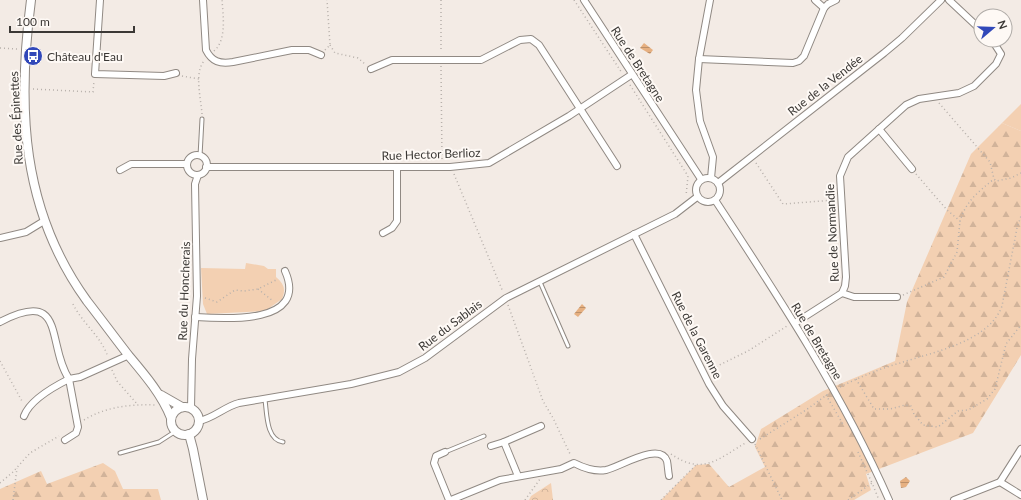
<svg xmlns="http://www.w3.org/2000/svg" width="1021" height="500" font-family="Lato,sans-serif">
<defs>
<pattern id="forest-firs" width="22" height="20" patternUnits="userSpaceOnUse"><rect width="22" height="20" fill="#f3d0b2"/><path d="M5 1l3.5 6h-7zM16 11l3.5 6h-7z" fill="#d1b39a"/></pattern>
<pattern id="park-crowns" width="20" height="18" patternUnits="userSpaceOnUse"><rect width="20" height="18" fill="#f3d0b2"/><path d="M2 6a3 3 0 1 1 6 0M12 15a3 3 0 1 1 6 0" fill="none" stroke="#d1b39a"/></pattern>
<pattern id="water-rules" width="6" height="5" patternUnits="userSpaceOnUse"><rect width="6" height="5" fill="#e6b081"/><path d="M0 2.5h6" fill="none" stroke="#bc906a"/></pattern>
</defs>
<rect width="100%" height="100%" fill="#f3ebe5"/>
<g fill="#f3d0b2">
<path d="M1021 104V131L1002 123Z"/>
<path d="M246 263 264 266 268 269H276V277C284 284 286 289 282 299L265 311 207 314 203 304 201 268 245 269Z"/>
</g>
<g fill="url(#forest-firs)">
<path d="M1002 123 1021 131V355L973 433 866 474 871 490 854 500H661L696 465 709 464 729 487 765 467 755 447 761 429 823 391 895 361 907 302 971 154Z"/>
<path d="M103 463 115 471 123 489H158L161 500H0V489L41 471 47 484Z"/>
</g>
<path fill="url(#park-crowns)" d="M551 483 553 500H529L531 496Z"/>
<g fill="url(#water-rules)">
<path d="M644 43 653 50 650 54 640 48Z"/>
<path d="M582 304 586 308 578 317 574 314Z"/>
<path d="M906 477 910 481 906 487 901 488 900 481Z"/>
</g>
<g fill="none" stroke-linecap="round" stroke-linejoin="round">
<defs>
<g id="service">
<path d="M200 156 202 119"/>
<path d="M540 282 568 346"/>
<path d="M265 400C267 413 266 440 283 442"/>
<path d="M445 452 484 436"/>
<path d="M120 453 159 442 176 431"/>
</g>
<g id="minor">
<path d="M100 0 95 74 164 76 176 73"/>
<path d="M203 0 206 50C212 62 220 64 233 62L292 50H309L321 55"/>
<path d="M584 0 701 179"/>
<path d="M710 0 699 59 696 90 700 121 713 157 711 178"/>
<path d="M815 0 824 8"/>
<path d="M949 0 981 30"/>
<path d="M699 59 793 63 799 61 804 56 824 8 828 4 836 0"/>
<path d="M371 69 392 60H481L520 40 531 39 539 45 617 166"/>
<path d="M879 129 912 169"/>
<circle cx="197" cy="165" r="10"/>
<path d="M206 167H450L489 163 569 116 631 75"/>
<path d="M120 170 131 164H187"/>
<circle cx="708" cy="190" r="12"/>
<path d="M718 183 884 53 902 38 941 0"/>
<path d="M715 200C778 296 842 393 889 500"/>
<path d="M383 233 392 228 397 221V167"/>
<path d="M634 234 709 384 723 406 752 439"/>
<path d="M0 238 26 232 44 221"/>
<path d="M842 293 854 297H897"/>
<path d="M195 317C225 319 309 325 285 271"/>
<path d="M0 322C67 287 46 344 69 379L80 377 129 355"/>
<path d="M795 323 842 293 845 286 846 277 840 176 848 157 906 105 919 99 959 93 974 86 996 64 1001 54 992 40"/>
<path d="M191 408 192 359 197 296 195 184 198 175"/>
<path d="M24 416C30 400 55 386 69 379L78 427 76 433 65 440"/>
<path d="M199 421C214 418 224 407 239 403L351 384 399 372 425 358 506 298 675 214 697 197"/>
<path d="M491 446 504 442"/>
<path d="M445 452 436 456 434 463 449 500"/>
<path d="M518 476 504 442 541 426"/>
<path d="M1000 482 1021 495"/>
<path d="M451 500 500 480 561 469 574 463C584 468 594 472 606 470 620 467 660 441 667 461 668 466 668 471 669 476"/>
<path d="M954 500 1000 482 1021 449"/>
</g>
<g id="tertiary">
<path d="M31 0C17 107 21 210 87 301 101 319 115 338 129 356 145 375 162 395 171 418"/>
<path d="M161 395 182 407"/>
<circle cx="185" cy="421" r="14"/>
<path d="M189 434 193 449 203 500"/>
</g>
</defs>
<use href="#service" stroke="#908983" stroke-width="5"/>
<use href="#minor" stroke="#908983" stroke-width="8"/>
<use href="#tertiary" stroke="#908983" stroke-width="10"/>
<g stroke="#b7b0ab" stroke-width="1.5" stroke-dasharray="1 3" stroke-linecap="butt">
<path d="M441 0V52"/>
<path d="M574 0 622 73"/>
<path d="M330 45 335 53 358 58 366 65"/>
<path d="M0 48 18 49"/>
<path d="M325 50 330 45 327 0"/>
<path d="M214 51C227 40 223 15 222 0"/>
<path d="M441 66 442 160"/>
<path d="M182 76 199 79"/>
<path d="M630 85 688 176 686 196"/>
<path d="M33 89 93 92 94 81"/>
<path d="M939 103 990 162 994 179 996 181 1011 178 1021 173"/>
<path d="M202 114C201 99 194 73 204 61"/>
<path d="M756 163 783 204 834 200"/>
<path d="M454 174 503 292"/>
<path d="M916 174 947 210 960 221C966 201 978 192 994 179"/>
<path d="M258 289 273 301"/>
<path d="M903 295 944 277 957 252 960 221"/>
<path d="M205 298 217 302 235 290 244 291 258 289 276 280"/>
<path d="M73 304C82 323 101 336 108 357"/>
<path d="M508 305 543 401 553 418 571 456"/>
<path d="M0 361 23 403"/>
<path d="M112 370 117 381 138 405"/>
<path d="M709 370 748 351 787 326"/>
<path d="M856 379 874 409H890L905 405 911 406 914 414 923 425 938 427 958 411 968 410 987 399 995 389 1006 344 1021 325"/>
<path d="M840 387C860 377 879 369 900 363 933 352 989 342 1002 306L1017 228 1021 216"/>
<path d="M826 395 844 426"/>
<path d="M84 420C105 407 130 404 155 405"/>
<path d="M760 439 806 410 828 394"/>
<path d="M755 444 782 500"/>
<path d="M858 452 872 483"/>
<path d="M671 454C703 476 718 459 747 442"/>
<path d="M0 483 13 472 30 453 59 436"/>
<path d="M13 500 17 468"/>
<path d="M525 500 540 479"/>
<path d="M661 500 696 465"/>
<path d="M848 500 872 483 879 500"/>
</g>
<use href="#service" stroke="#fff" stroke-width="3"/>
<use href="#minor" stroke="#fff" stroke-width="6"/>
<use href="#tertiary" stroke="#fff" stroke-width="8"/>
</g>
<defs>
<symbol id="bus-disc" viewBox="-11 -11 22 22"><circle r="9.5" fill="#3148b9" stroke="#fef9f5"/><path d="M-5-6H5V4H4V6H2V4H-2V6H-4V4H-5ZM-3.5-4V0h7V-4ZM-3.5 1.2v1.5H-2V1.2ZM2 1.2v1.5H3.5V1.2Z" fill="#fff"/></symbol>
</defs>
<g fill-rule="evenodd">
<use href="#bus-disc" x="22" y="45" width="22" height="22"/>
</g>
<g text-anchor="middle" dominant-baseline="central" stroke-width="4" stroke-linejoin="round" paint-order="stroke">
<g font-size="12" fill="#3b3835" stroke="#fef9f5" text-anchor="start">
<text x="47" y="56">Château d'Eau</text>
</g>
<g font-size="12" fill="#3b3835" stroke="#fef9f5">
<text transform="translate(638 64) rotate(57)">Rue de Bretagne</text>
<text transform="translate(825 85) rotate(-38)">Rue de la Vendée</text>
<text transform="translate(16 118) rotate(-93)">Rue des Épinettes</text>
<text transform="translate(431 154) rotate(-2)">Rue Hector Berlioz</text>
<text transform="translate(832 233) rotate(-93)">Rue de Normandie</text>
<text transform="translate(184 291) rotate(-88)">Rue du Honcherais</text>
<text transform="translate(450 325) rotate(-37)">Rue du Sablais</text>
<text transform="translate(697 335) rotate(63)">Rue de la Garenne</text>
<text transform="translate(817 341) rotate(59)">Rue de Bretagne</text>
</g>
</g>
<g transform="translate(993 28) rotate(71)"><circle r="19" fill="#fef9f5" stroke="#b0aca8"/>
<path d="M0-3L7 15L0 10L-7 15Z" fill="#3148b9"/>
<text y="-6" font-size="11" font-weight="bold" text-anchor="middle" fill="#3b3835">N</text>
</g>
<path d="M10 26v6h124v-6" fill="none" stroke="#3b3835" stroke-width="2"/>
<text x="16" y="26" font-size="12" fill="#3b3835" stroke="#fef9f5" stroke-width="3" paint-order="stroke">100 m</text>
</svg>
